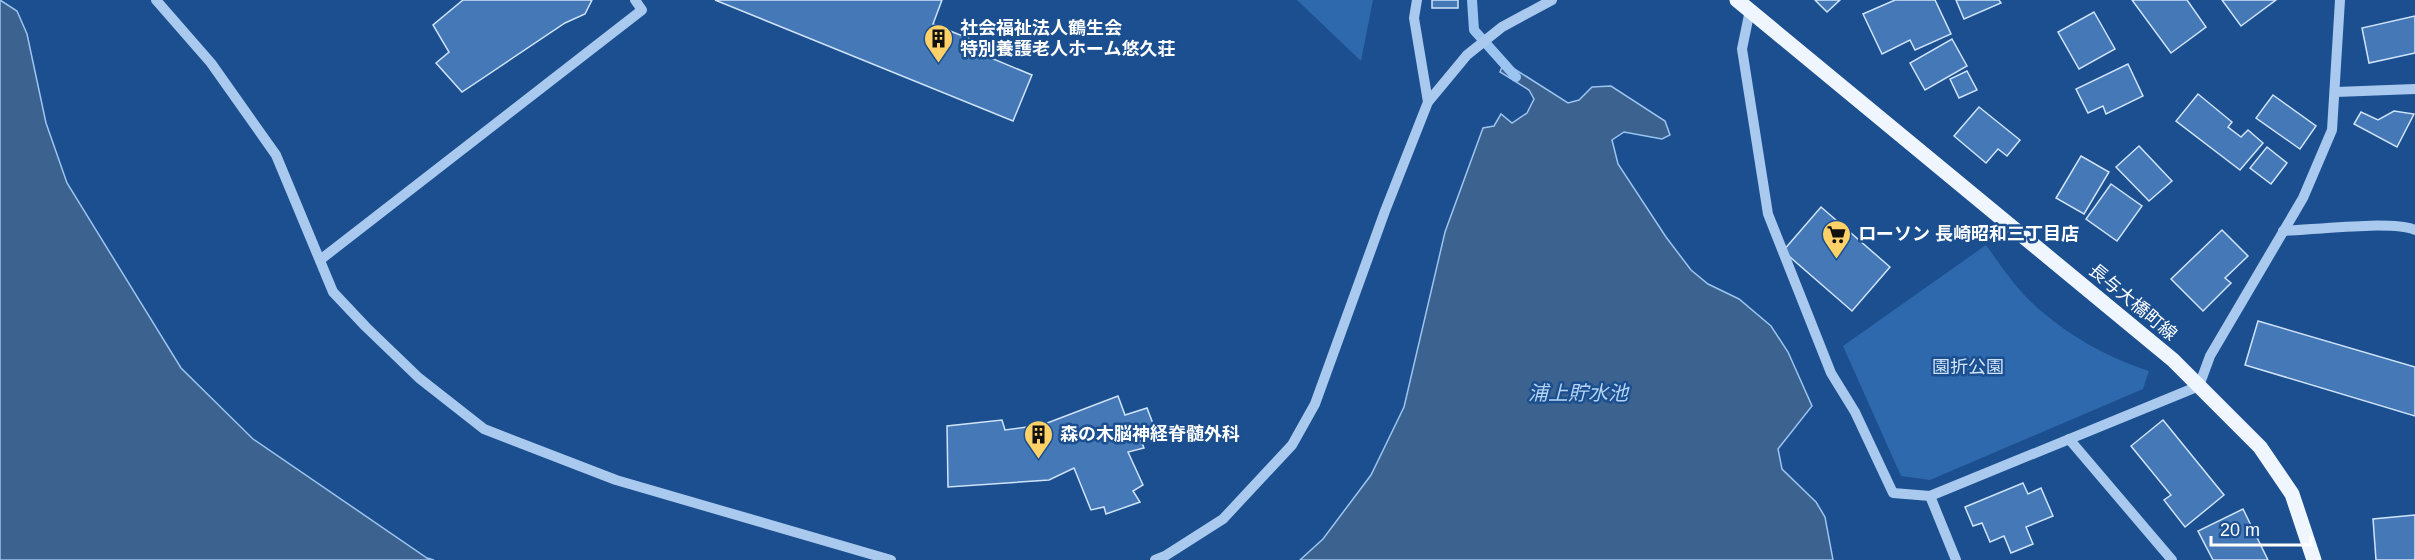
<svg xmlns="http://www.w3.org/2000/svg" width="2415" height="560" font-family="Arial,'Noto Sans JP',sans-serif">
<rect width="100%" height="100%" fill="#1b4f8f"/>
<g fill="#2e69ad">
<path d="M1297 0H1373L1361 61Z"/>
<path d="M1986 245C1999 263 2013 284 2029 300 2062 332 2105 357 2149 371L2143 389 1930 480 1901 476 1843 346Z"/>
</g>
<g fill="#3c6290" stroke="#9cc4f0" stroke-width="1.5">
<path d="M0 0 17 11 27 34 46 123 67 183 181 368 253 439 427 558 434 560H0Z"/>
<path d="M1502 67 1513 68 1568 103 1579 100 1592 87 1611 86 1665 121 1670 135 1662 139 1624 132 1612 140 1618 164 1666 237 1691 270 1708 284 1739 299 1771 326 1788 352 1812 406 1778 449 1782 469 1816 502 1825 517 1833 560H1300L1323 539 1371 475 1404 407 1445 232 1483 128 1494 126 1501 114 1512 123 1527 113 1534 99 1529 90 1500 72Z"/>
</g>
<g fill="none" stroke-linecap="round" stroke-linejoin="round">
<path stroke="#9cc4f0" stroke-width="10" d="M1472 0 1474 30 1516 77"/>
</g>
<g fill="#4478b7" stroke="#cfe3fa" stroke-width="1.5">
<path d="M463 0H592L585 14 565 23 462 92 436 63 449 52 433 25Z"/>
<path d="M715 0H942L933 24 980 43 979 53 1032 75 1013 121Z"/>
<rect x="1432" y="0" width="26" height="8"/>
<path d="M1815 0H1840L1827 12Z"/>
<path d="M1895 0H1935L1951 34 1915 50 1910 40 1882 54 1863 14Z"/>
<path d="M1956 0H1999L2001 3 1964 19Z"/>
<path d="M2132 0H2187L2206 27 2171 53Z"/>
<path d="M2222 0H2276L2241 26Z"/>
<path d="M2094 12 2115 49 2079 69 2058 32Z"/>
<path d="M2415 16V53L2369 63 2362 28Z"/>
<path d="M1952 39 1967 66 1925 90 1910 63Z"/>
<path d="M2128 64 2143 96 2106 114 2103 106 2088 113 2076 89Z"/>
<path d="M1967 71 1977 90 1959 98 1950 79Z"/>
<path d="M2198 94 2232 122 2228 127 2241 137 2248 130 2263 143 2240 170 2176 121Z"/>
<path d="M2273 95 2316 126 2300 149 2256 118Z"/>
<path d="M1979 107 2020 140 2007 156 1998 149 1986 163 1954 136Z"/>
<path d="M2394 111 2414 114 2397 147 2354 124 2361 112 2378 120Z"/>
<path d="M2139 146 2172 181 2149 201 2116 167Z"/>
<path d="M2267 147 2287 163 2271 184 2250 168Z"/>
<path d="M2081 156 2109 172 2084 214 2056 198Z"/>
<path d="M2111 184 2142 206 2117 241 2086 219Z"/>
<path d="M1821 207 1890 267 1852 311 1783 251Z"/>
<path d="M2222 230 2248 256 2225 278 2231 283 2203 311 2171 279Z"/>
<path d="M2258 321 2415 367V416L2245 365Z"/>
<path d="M1118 396 1125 415 1147 408 1155 429 1140 438 1144 448 1128 452 1143 485 1133 491 1140 502 1106 514 1104 507 1091 510 1074 468 1049 480 948 487 947 426 1002 420 1005 430 1042 425Z"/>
<path d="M2163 420 2224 495 2185 527 2164 500 2171 495 2131 446Z"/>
<path d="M2023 483 2028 494 2041 488 2053 516 2026 527 2033 544 2011 553 2004 536 1990 542 1982 523 1973 526 1965 507Z"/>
<path d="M2243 509 2268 560H2213L2198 531Z"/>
<path d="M2415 515V560H2376L2373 519Z"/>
</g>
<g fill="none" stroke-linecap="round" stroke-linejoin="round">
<g stroke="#a9c9ee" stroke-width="10">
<path d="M156 0 211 63 276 155 333 292 366 327 419 378 484 429 616 480 891 560"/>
<path d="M1417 0 1414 18 1428 102"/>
<path d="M1750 10 1742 49 1768 214 1831 373 1855 412 1893 493 1930 496"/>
<path d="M2336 92 2415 89"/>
<path d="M2283 231C2312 230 2392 220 2415 230"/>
<path d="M320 260 642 10 635 0"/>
<path d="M2069 439 2172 560"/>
<path d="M1155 560 1165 556 1223 519 1292 445 1315 404 1385 211 1428 102 1467 55 1502 27 1552 0"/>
<path d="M1956 560 1930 496 2199 386 2210 356 2303 198 2332 130 2340 0"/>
</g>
<path stroke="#f0f6ff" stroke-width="15" d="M1737 0 2173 360 2260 447 2292 494 2314 560"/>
</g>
<defs>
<symbol id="building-pin" viewBox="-11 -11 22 30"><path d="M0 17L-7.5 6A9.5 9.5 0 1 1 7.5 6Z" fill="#ffd166" stroke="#1b4f8f"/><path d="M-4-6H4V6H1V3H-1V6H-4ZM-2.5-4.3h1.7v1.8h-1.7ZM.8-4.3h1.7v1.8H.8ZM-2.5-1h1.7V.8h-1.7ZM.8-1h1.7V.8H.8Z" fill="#111"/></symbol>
<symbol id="supermarket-pin" viewBox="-11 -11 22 30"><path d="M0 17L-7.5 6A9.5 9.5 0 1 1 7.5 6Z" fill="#ffd166" stroke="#1b4f8f"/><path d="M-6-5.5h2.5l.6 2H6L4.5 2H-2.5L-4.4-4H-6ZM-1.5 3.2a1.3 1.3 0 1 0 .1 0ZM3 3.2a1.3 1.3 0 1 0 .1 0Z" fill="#111"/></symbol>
</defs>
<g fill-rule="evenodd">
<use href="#building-pin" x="922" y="22" width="33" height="45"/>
<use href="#supermarket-pin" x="1820" y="218" width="33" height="45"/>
<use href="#building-pin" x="1022" y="418" width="33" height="45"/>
</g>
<g text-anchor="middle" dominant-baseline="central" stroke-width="5" stroke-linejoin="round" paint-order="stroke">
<g font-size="18" font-weight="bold" fill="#fff" stroke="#1b4f8f" text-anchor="start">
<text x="960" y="28">社会福祉法人鶴生会<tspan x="960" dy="21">特別養護老人ホーム悠久荘</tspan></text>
<text x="1858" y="234">ローソン 長崎昭和三丁目店</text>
<text x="1060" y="434">森の木脳神経脊髄外科</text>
</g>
<g font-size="18" fill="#fff" stroke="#1b4f8f">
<text transform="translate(2133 302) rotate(40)">長与大橋町線</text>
</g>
<g font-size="18" fill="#cfe3fa" stroke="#1b4f8f">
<text x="1968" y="367">園折公園</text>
</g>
<g font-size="20" font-style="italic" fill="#b5d3f5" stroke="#1b4f8f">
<text x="1578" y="393">浦上貯水池</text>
</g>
</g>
<path d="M2211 536v9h100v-9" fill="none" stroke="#ffffff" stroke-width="3"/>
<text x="2220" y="536" font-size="18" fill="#ffffff" stroke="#1b4f8f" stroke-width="4.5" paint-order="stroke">20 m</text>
</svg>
